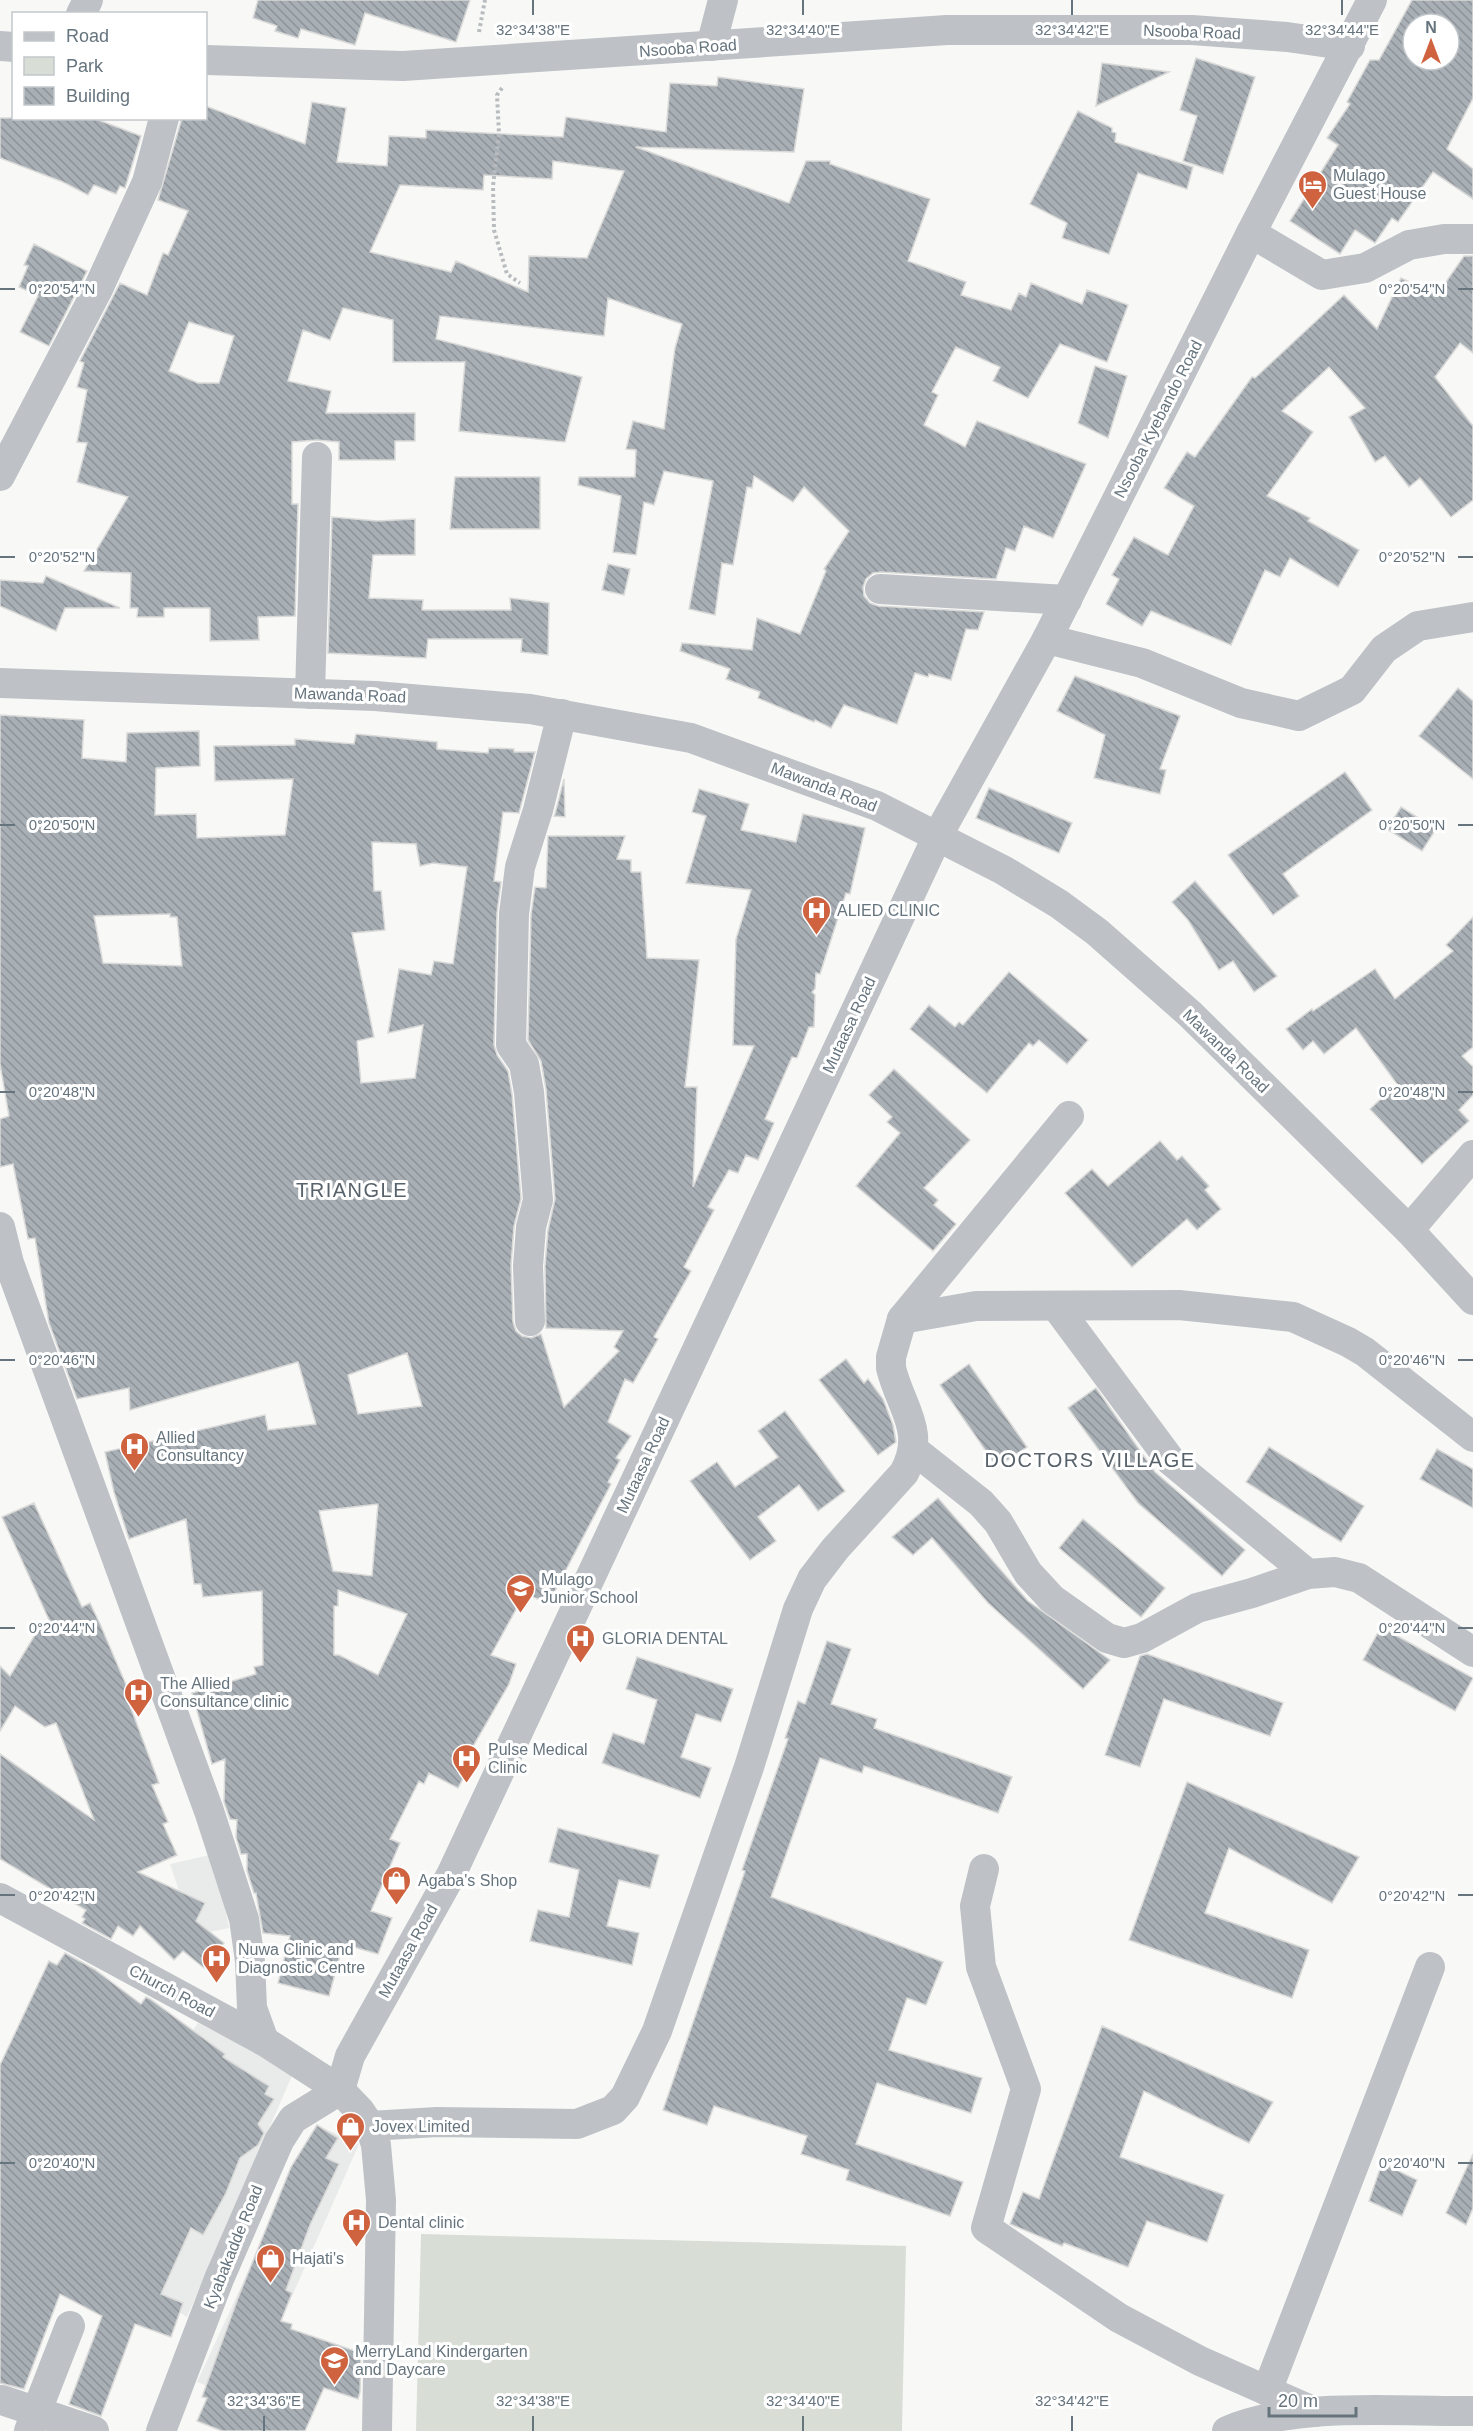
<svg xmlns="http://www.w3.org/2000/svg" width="1473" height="2431" font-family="Helvetica,sans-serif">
<defs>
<pattern id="building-back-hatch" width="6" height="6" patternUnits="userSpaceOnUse" patternTransform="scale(1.5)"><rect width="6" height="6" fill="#a8afb5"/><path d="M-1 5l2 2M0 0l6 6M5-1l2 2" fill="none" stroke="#8d9398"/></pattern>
</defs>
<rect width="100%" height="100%" fill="#f8f9f7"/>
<g fill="#e9eaea">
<path d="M214 1854 229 1928 194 1935 170 1864Z"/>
<path d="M198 2023 294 2071 187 2317 131 2282 160 2076Z"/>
<path d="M316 2125 359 2144 246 2401 197 2382Z"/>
</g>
<path fill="#d8ddd6" d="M421 2234 906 2246 902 2431H416Z"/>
<g fill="url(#building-back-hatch)" stroke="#dadad9" stroke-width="1.5" fill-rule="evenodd">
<path d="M258 0H470L456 42 365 13 355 45 301 29 298 38 275 31 277 26 253 18Z"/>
<path d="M1412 0H1473V98L1447 149 1473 169V199L1433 172 1398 222 1392 218 1375 243 1355 230 1340 254 1290 221 1338 145 1327 138 1350 104 1347 102 1370 60H1379ZM1413 24H1449V60H1413Z"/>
<path d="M1196 58 1255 77 1223 174 1183 161 1197 116 1180 110Z"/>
<path d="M1102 63 1169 72 1096 106Z"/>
<path d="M718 77 804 89 794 152 636 147 789 203 806 161H830V164L930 199 908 261 966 282 961 295 1011 310 1019 293 1026 297 1031 283 1082 304 1087 290 1128 305 1107 362 1060 344 1028 398 993 381 1000 367 956 347 932 392 938 395 924 425 965 447 977 421 1086 464 1053 538 1024 526 1015 551 1006 548 996 579 881 572 873 573 866 579 863 587 864 596 870 603 878 606 984 612 978 630 966 629 951 680 929 674 928 677 915 673 897 724 844 705 831 728 815 720 814 722 758 698 760 692 726 679 730 669 680 651 682 643 752 650 757 618 800 634 826 571 824 569 849 531 804 487 793 502 754 476 752 488 747 487 733 565 722 563 715 615 689 609 713 481 664 471 654 505 644 502 636 555 613 552 621 496 578 485 579 477H635L636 450 626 449 633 421 664 429 675 348 682 324 608 298 604 336 440 316 436 339 582 377 565 442 459 431 465 362H393V320L343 308 330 340 303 330 288 381 331 391 326 413H415V441H395V460H339V442L317 440 292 442V504H298L295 616 258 617 259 640 210 641V608H164V617H137L138 608H130L131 573 84 571 128 497 77 482 87 443 77 442 87 390 77 387 84 363 80 361 120 283 147 295 163 253 168 255 188 211 158 200 182 118H206V106L305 144 312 102 346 108 337 162 387 166 389 136 426 138V130L563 137 566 117 666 132 670 83 717 86ZM553 161 624 171 587 258 529 256 528 292 456 261 451 272 370 252 400 185 483 190 484 175 552 179ZM189 322 234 336 219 383H198L169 371Z"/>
<path d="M1078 111 1112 128V132L1116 133 1115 142 1193 167 1187 189 1138 173 1109 254 1062 238 1067 223 1030 204Z"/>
<path d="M0 118H93L141 136 125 188 120 186 116 194 94 185 88 195 63 182 0 158Z"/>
<path d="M34 244 87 271 49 346 20 332 38 296 19 287 28 266 24 265Z"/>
<path d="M1464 256H1473V353L1460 343 1435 377 1473 426V500L1451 517 1420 478 1409 487 1385 456 1375 462 1349 417 1365 408 1329 367 1282 411 1313 432 1267 496 1310 518 1308 521 1359 550 1338 587 1290 558 1280 577 1265 570 1231 645 1151 611 1142 626 1106 604 1119 579 1112 575 1134 537 1168 555 1194 506 1164 488 1187 452 1195 457 1252 377 1255 378 1344 295 1377 329 1401 278 1437 295Z"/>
<path d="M1095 366 1127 376 1108 438 1078 423Z"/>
<path d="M455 477H540V529H450Z"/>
<path d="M332 517 377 521 415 519V555H373L369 598 423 600 422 610H511L510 598 549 603 548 655 521 652 522 639H428L426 658 328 653Z"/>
<path d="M608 564 630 569 624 595 602 590Z"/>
<path d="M46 576 120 608H65L56 631 0 606V580L43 583Z"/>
<path d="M1075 676 1180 716 1160 769 1166 770 1160 794 1094 778 1105 735 1057 711Z"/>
<path d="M1458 688 1473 701V779L1419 736Z"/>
<path d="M0 715 84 720 82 758 126 762 127 733 199 731 200 766 156 768 155 815 196 814 197 838 285 835 293 779 215 781 214 746 295 745V739L354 744 356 734 437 742V749L488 753 489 748 514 749V752H535L519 813 503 812 494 881 501 882 497 913 494 1045 497 1055 508 1071 512 1094 521 1199 514 1226 511 1265 513 1322 516 1331 522 1336 531 1338 541 1334 564 1407 619 1351 614 1347 623 1331 546 1328 545 1266 548 1230 555 1199 546 1089 541 1061 528 1040 531 915 535 887 546 888 548 836H625L617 859 631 860V872H641L647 958 699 960 685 1087H697L693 1187 754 1046 733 1045 736 939 751 890 686 883 706 816 692 812 699 789 749 804 741 830 796 842 803 814 865 828 850 894 846 893 820 974 816 973 815 989 812 992 815 995 814 1027H809L797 1058 792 1057 765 1119 774 1123 758 1160 746 1155 738 1173 729 1170 708 1207 714 1210 684 1267 691 1271 654 1337 658 1339 633 1383 625 1379 608 1422 631 1436 616 1458 620 1460 608 1482 611 1484 548 1604 525 1593 491 1655 516 1664 509 1684 468 1755 474 1758 458 1788 429 1773 424 1784 419 1781 390 1839 400 1843 371 1911 392 1918 378 1954 343 1944 329 1996 278 1983 290 1936 263 1933 256 1893H254L247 1871V1854H241L236 1837 237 1820 230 1819 224 1802 225 1759 212 1764 192 1693 256 1674 254 1667 263 1665 262 1591 203 1597 201 1584H194L186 1519 129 1539 114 1492 105 1452 265 1415 268 1430 316 1424 298 1362 130 1410 129 1388 77 1399 49 1323 35 1238 28 1239 13 1164 0 1167V1119L9 1116 0 1064ZM372 842 416 844 420 866 433 863 467 867 453 964 434 961 431 975 399 969 388 1033 423 1025 415 1078 361 1083 357 1041 374 1037 352 933 385 930 381 891H374ZM170 914V917H177L182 966 103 963 94 916ZM407 1353 422 1406 358 1414 348 1375ZM378 1504 372 1576 333 1571 319 1511ZM338 1590 407 1614 378 1675 339 1655H334V1606H338Z"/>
<path d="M1345 772 1372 810 1283 874 1299 896 1273 915 1228 855Z"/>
<path d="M564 779 565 817 554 816 555 814Z"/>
<path d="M989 788 1072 823 1059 853 976 818Z"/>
<path d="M1401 807 1436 829 1422 851 1387 829Z"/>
<path d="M1195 881 1277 976 1254 992 1233 961 1219 970 1188 920 1172 902Z"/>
<path d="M1473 917V1047L1462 1056 1473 1067V1095L1459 1110 1469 1121 1422 1164 1370 1109 1397 1084 1356 1028 1324 1054 1313 1041 1303 1050 1286 1029 1312 1009 1313 1011 1375 969 1395 999 1453 951 1446 945Z"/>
<path d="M1009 972 1088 1040 1067 1064 1039 1040 1033 1046 1029 1043 987 1093 910 1029 929 1005 955 1027 959 1022 963 1025Z"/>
<path d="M894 1069 970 1140 924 1188 938 1200 934 1205 956 1224 933 1251 856 1186 900 1133 887 1122 892 1117 869 1095Z"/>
<path d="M1160 1141 1177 1160 1182 1156 1209 1186 1205 1190 1221 1209 1197 1230 1187 1219 1132 1267 1065 1193 1092 1169 1108 1186Z"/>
<path d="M846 1359 864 1383 868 1379 883 1399 893 1425 896 1442 878 1455 819 1380Z"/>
<path d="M969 1364 1027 1447 997 1467 940 1385Z"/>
<path d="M1096 1388 1155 1472 1245 1550 1222 1576 1138 1503 1068 1408Z"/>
<path d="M785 1411 845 1491 818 1511 799 1485 758 1517 776 1541 750 1560 690 1481 717 1462 735 1487 778 1457 758 1431Z"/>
<path d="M1269 1447 1364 1506 1341 1542 1246 1482Z"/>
<path d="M1437 1449 1473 1469V1508L1420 1479Z"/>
<path d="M938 1498 1028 1601 1110 1660 1083 1689 988 1603 932 1538 913 1555 892 1537Z"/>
<path d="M34 1503 82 1607 90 1603 100 1624 130 1694 126 1695 159 1783 152 1785 168 1822 163 1824 177 1855 138 1872 205 1903 196 1921 224 1943 204 1968 183 1951 174 1960 140 1926 133 1936 118 1926 111 1939 82 1923 85 1919 82 1917 86 1910 0 1859V1754L94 1820 56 1723 45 1727 15 1706 0 1731V1666L10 1676 41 1625 50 1622 2 1517Z"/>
<path d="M1083 1519 1165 1588 1141 1617 1059 1548Z"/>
<path d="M1381 1627 1473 1678 1455 1711 1363 1660Z"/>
<path d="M827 1641 851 1649 831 1704 877 1719 874 1728 1012 1777 998 1813 864 1766 862 1773 820 1758 771 1897 943 1962 926 2005 907 1998 889 2050 982 2078 971 2113 877 2083 856 2144 963 2182 950 2216 846 2180 849 2170 801 2154 807 2136 714 2106 707 2125 663 2110 745 1871 742 1870 788 1739 785 1738 798 1701 805 1704Z"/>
<path d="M1147 1654 1283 1703 1270 1736 1164 1699 1140 1767 1105 1755 1140 1656Z"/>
<path d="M637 1657 733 1689 721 1722 696 1714 681 1757 711 1768 700 1798 602 1763 613 1733 644 1744 657 1700 626 1689Z"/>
<path d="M1187 1782 1359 1857 1332 1903 1229 1848 1205 1913 1309 1950 1292 1998 1129 1940Z"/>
<path d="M558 1828 659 1855 650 1888 619 1880 607 1926 639 1933 632 1965 530 1941 538 1910 569 1917 579 1870 549 1862Z"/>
<path d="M65 1953 94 1969 141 2004 146 1997 150 1999 225 2054 223 2057 269 2086 265 2094 274 2099 258 2124 264 2133 258 2145 240 2158 226 2193 203 2235 191 2228 161 2294 183 2303 171 2337 135 2324 101 2416 69 2404 102 2316 60 2294 24 2389 0 2383V2065L49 1961 57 1965Z"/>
<path d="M1102 2026 1273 2102 1249 2143 1144 2091 1120 2157 1224 2195 1207 2242 1147 2221 1128 2267 1064 2243 1062 2246 1010 2224 1023 2192 1039 2199Z"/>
<path d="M317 2125 338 2138 326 2158 339 2164 310 2225 286 2290 292 2293 281 2321 292 2324 291 2329 361 2353 360 2392 358 2399 324 2388 305 2431H222L197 2421 207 2398 202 2397 238 2298 291 2167Z"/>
<path d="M1473 2154V2208L1466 2225 1446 2213Z"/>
<path d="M1382 2163 1417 2180 1402 2216 1369 2201Z"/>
</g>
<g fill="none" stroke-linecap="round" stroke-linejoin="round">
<g stroke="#b9bcbe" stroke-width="4" stroke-dasharray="3 3" stroke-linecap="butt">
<path d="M479 32 485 0"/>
<path d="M502 88 497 95 499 134 493 186 494 230 507 274 520 283"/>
</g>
<g stroke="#bec2c6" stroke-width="30">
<path d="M81 14 88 0"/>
<path d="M0 46 14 47"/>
<path d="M711 46 723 0"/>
<path d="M206 60 403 66 947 30H1192L1287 37 1350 46"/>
<path d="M1251 233 1322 275 1365 268 1409 245 1444 239H1473"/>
<path d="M0 476 98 289 147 182 164 118"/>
<path d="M880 589 1067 600"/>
<path d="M1047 639 1142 663 1241 703 1299 716 1352 690 1384 649 1418 626 1473 617"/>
<path d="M0 683 375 696 530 709 691 738 877 806 1003 870 1059 904 1097 932 1190 1014 1409 1230 1473 1300"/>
<path d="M310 694 317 457"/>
<path d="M0 1227 9 1263 209 1811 244 1919 250 1961 252 2008 264 2041"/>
<path d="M1409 1230 1473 1155"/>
<path d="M1056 1306 1171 1461 1308 1574"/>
<path d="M902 1319 976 1306 1179 1305 1293 1317 1348 1342 1365 1352 1473 1437"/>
<path d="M530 1321 528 1266 531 1227 538 1200 529 1092 524 1064 511 1045 514 914 520 867 538 810 562 714"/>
<path d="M914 1450 981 1503 998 1522 1028 1573 1052 1599 1107 1638 1124 1643 1142 1638 1197 1608 1252 1593 1308 1574 1335 1572 1359 1578 1473 1652"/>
<path d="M984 1869 975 1906 981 1967 1026 2089 986 2228 1119 2318 1200 2361 1315 2412"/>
<path d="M0 1898 264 2041 340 2090 360 2111 370 2126 376 2145 381 2200 377 2431"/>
<path d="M340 2090 350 2056 451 1875 938 835 1047 639 1251 233 1372 0"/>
<path d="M370 2126 437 2122 577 2124 613 2110 625 2097 657 2031 749 1767 798 1609 812 1579 835 1549 904 1473C927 1431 901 1409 891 1368V1357L902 1319 1069 1116"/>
<path d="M1267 2391 1430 1967"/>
<path d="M2 2400 94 2431"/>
<path d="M29 2431 70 2326"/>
<path d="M161 2431 219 2279 279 2141 293 2119 340 2090"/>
<path d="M1227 2431C1298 2401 1396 2412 1473 2411"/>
</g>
</g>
<path fill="none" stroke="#66747e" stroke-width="2" d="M533 0V15M803 0V15M1072 0V15M1342 0V15M0 289H15M1458 289H1473M0 557H15M1458 557H1473M0 825H15M1458 825H1473M0 1092H15M1458 1092H1473M0 1360H15M1458 1360H1473M0 1628H15M1458 1628H1473M0 1895H15M1458 1895H1473M0 2163H15M1458 2163H1473M264 2416V2431M533 2416V2431M803 2416V2431M1072 2416V2431"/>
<defs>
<symbol id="hotel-pin" viewBox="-11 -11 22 30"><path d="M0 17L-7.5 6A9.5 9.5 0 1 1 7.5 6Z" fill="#d0633f" stroke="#fff"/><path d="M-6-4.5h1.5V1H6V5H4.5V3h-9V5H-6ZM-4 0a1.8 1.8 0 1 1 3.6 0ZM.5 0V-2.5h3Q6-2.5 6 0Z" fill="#fff"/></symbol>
<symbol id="hospital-pin" viewBox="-11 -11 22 30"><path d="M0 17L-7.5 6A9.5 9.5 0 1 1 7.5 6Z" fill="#d0633f" stroke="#fff"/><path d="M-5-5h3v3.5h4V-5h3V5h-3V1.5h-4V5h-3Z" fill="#fff"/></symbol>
<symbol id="school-pin" viewBox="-11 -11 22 30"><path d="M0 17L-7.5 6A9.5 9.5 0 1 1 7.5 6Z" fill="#d0633f" stroke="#fff"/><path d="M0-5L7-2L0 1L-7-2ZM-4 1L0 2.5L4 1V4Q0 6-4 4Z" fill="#fff"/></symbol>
<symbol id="shop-pin" viewBox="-11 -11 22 30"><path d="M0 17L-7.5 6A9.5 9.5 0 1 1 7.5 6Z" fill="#d0633f" stroke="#fff"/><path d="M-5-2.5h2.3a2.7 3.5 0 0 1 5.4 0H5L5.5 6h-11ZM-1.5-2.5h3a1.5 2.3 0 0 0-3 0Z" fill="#fff"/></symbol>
</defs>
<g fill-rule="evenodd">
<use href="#hotel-pin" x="1296" y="168" width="33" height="45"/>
<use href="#hospital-pin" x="800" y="894" width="33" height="45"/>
<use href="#hospital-pin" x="118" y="1430" width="33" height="45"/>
<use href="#school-pin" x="504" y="1572" width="33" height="45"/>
<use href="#hospital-pin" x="564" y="1622" width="33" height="45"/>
<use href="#hospital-pin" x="122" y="1676" width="33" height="45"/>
<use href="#hospital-pin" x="450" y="1742" width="33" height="45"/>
<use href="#shop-pin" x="380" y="1864" width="33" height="45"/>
<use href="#hospital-pin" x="200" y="1942" width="33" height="45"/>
<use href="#shop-pin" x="334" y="2110" width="33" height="45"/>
<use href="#hospital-pin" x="340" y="2206" width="33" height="45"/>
<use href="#shop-pin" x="254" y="2242" width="33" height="45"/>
<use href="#school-pin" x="318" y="2344" width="33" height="45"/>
</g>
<g text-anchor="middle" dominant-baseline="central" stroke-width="6" stroke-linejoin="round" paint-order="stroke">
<g font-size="16" fill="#66747e" stroke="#fff">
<text transform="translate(1192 32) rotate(2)">Nsooba Road</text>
<text transform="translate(688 48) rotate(-4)">Nsooba Road</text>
<text transform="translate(1158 419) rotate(-63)">Nsooba Kyebando Road</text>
<text transform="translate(350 695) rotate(2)">Mawanda Road</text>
<text transform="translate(824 787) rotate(21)">Mawanda Road</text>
<text transform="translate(849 1025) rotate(-65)">Mutaasa Road</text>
<text transform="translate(1226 1051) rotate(44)">Mawanda Road</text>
<text transform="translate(643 1465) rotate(-65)">Mutaasa Road</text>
<text transform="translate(408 1951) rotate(-61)">Mutaasa Road</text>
<text transform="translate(172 1991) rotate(28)">Church Road</text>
<text transform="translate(233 2247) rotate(-68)">Kyabakadde Road</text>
</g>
<g font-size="16" fill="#66747e" stroke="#fff" text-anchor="start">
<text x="1333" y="175">Mulago<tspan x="1333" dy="18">Guest House</tspan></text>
<text x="837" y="910">ALIED CLINIC</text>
<text x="156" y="1437">Allied<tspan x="156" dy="18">Consultancy</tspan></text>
<text x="541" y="1579">Mulago<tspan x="541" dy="18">Junior School</tspan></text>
<text x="602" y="1638">GLORIA DENTAL</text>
<text x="160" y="1683">The Allied<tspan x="160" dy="18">Consultance clinic</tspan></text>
<text x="488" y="1749">Pulse Medical<tspan x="488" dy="18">Clinic</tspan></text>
<text x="418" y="1880">Agaba's Shop</text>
<text x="238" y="1949">Nuwa Clinic and<tspan x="238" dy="18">Diagnostic Centre</tspan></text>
<text x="372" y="2126">Jovex Limited</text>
<text x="378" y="2222">Dental clinic</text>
<text x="292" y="2258">Hajati's</text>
<text x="355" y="2351">MerryLand Kindergarten<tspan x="355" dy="18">and Daycare</tspan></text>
</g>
<g font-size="20" letter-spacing="1.5" fill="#58626a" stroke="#fff">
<text x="352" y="1190">TRIANGLE</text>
<text x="1090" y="1460">DOCTORS VILLAGE</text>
</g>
</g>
<g font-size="15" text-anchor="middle" fill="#66747e" stroke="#fff" stroke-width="6" stroke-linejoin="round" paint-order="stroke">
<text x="533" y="35">32°34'38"E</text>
<text x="803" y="35">32°34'40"E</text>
<text x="1072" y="35">32°34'42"E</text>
<text x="1342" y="35">32°34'44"E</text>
<text x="62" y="294">0°20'54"N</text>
<text x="1412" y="294">0°20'54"N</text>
<text x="62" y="562">0°20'52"N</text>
<text x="1412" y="562">0°20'52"N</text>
<text x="62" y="830">0°20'50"N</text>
<text x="1412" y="830">0°20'50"N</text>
<text x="62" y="1097">0°20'48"N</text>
<text x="1412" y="1097">0°20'48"N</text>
<text x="62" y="1365">0°20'46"N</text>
<text x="1412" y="1365">0°20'46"N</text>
<text x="62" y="1633">0°20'44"N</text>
<text x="1412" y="1633">0°20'44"N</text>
<text x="62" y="1901">0°20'42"N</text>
<text x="1412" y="1901">0°20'42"N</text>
<text x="62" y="2168">0°20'40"N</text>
<text x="1412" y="2168">0°20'40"N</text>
<text x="264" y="2406">32°34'36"E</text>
<text x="533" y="2406">32°34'38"E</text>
<text x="803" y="2406">32°34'40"E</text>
<text x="1072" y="2406">32°34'42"E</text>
</g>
<rect x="12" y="12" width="195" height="108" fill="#ffffff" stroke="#c2c7cb" stroke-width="1.5"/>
<rect x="24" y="32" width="30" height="9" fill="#bec2c6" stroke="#c2c7cb" stroke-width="1.5"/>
<text x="66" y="42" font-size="18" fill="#66747e">Road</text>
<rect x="24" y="57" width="30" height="18" fill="#d8ddd6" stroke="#c2c7cb" stroke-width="1.5"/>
<text x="66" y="72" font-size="18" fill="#66747e">Park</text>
<rect x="24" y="87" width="30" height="18" fill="url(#building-back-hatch)" stroke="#c2c7cb" stroke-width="1.5"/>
<text x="66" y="102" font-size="18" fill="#66747e">Building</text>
<g transform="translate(1431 42)"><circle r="28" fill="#ffffff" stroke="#c2c7cb" stroke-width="1.5"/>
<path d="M0-4.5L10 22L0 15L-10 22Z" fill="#d0633f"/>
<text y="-9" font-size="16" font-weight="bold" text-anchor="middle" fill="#66747e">N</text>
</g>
<path d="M1269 2407v9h87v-9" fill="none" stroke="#66747e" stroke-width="3"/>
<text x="1278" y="2407" font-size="18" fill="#66747e" stroke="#ffffff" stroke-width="4.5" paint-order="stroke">20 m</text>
</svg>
